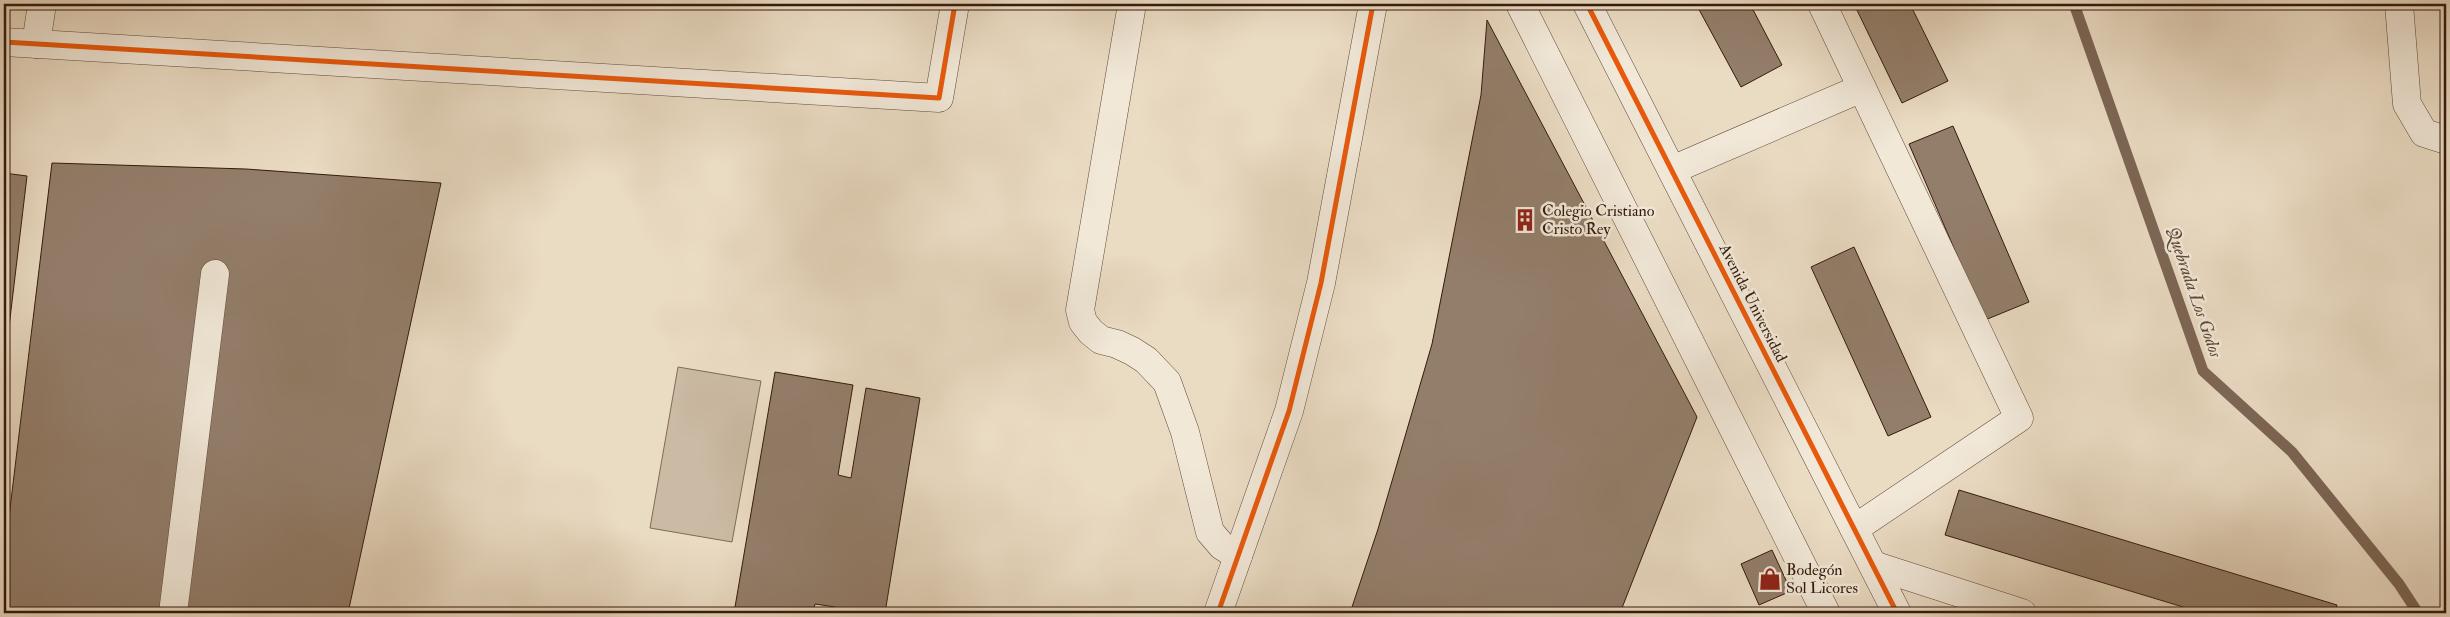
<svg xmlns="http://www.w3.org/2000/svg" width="2450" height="617" font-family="'IM FELL Double Pica',serif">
<rect width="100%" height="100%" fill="#eadbc3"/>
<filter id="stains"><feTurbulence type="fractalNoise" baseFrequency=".004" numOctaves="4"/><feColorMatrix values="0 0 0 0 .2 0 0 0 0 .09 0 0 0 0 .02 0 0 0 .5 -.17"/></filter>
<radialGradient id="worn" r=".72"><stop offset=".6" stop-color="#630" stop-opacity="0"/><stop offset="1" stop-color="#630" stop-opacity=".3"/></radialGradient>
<path fill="#cbbaa4" stroke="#806a58" d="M678 367 761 381 732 542 650 528Z"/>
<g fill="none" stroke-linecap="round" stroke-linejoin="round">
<path stroke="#7c6655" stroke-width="11" d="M2074 4 2203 371 2292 452 2399 584 2418 613"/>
</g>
<g fill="#937e6b" stroke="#341a0c">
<path d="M1696 4H1750L1782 65 1741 87Z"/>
<path d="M1854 4H1910L1948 81 1902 103Z"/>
<path d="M1487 20 1697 417 1620 613H1350L1378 529 1432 344 1481 95Z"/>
<path d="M1953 126 2029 302 1985 320 1909 144Z"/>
<path d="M52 163 246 169 441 183 348 613H4V558Z"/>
<path d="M4 173 27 176 9 327H4Z"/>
<path d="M1854 247 1931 417 1888 436 1811 267Z"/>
<path d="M775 372 853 385 838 475 851 478 866 388 920 398 885 613H834L835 607 815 604 813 613H734Z"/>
<path d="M1959 490 2337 605 2334 613H2203L1945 535Z"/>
<path d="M1772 550 1791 591 1759 605 1741 564Z"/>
</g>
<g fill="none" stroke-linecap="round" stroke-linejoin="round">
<defs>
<g id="minor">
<path d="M1132 4 1080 310 1083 322 1091 332 1101 340 1117 344 1132 351 1146 360 1167 382 1185 432 1210 532 1222 546 1238 556"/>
<path d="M1520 4 1826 613"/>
<path d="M1587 4 1897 613"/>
<path d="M1822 4 2019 418 1854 529"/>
<path d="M2399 4 2407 104 2424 133 2446 140"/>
<path d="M4 42 939 98 955 4"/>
<path d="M36 44 42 4"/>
<path d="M1672 170 1862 88"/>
<path d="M1873 565 2022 613"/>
<path d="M173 613 215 274"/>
<path d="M1218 613 1289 411 1321 283 1373 4"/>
</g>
</defs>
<use href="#minor" stroke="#624a3a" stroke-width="29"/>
<use href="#minor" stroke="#f1e8d8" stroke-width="28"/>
<defs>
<g id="cycleway">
<path d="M1587 4 1897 613"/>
<path d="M4 42 939 98 955 4"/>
<path d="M1218 613 1289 411 1321 283 1373 4"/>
</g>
</defs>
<use href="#cycleway" stroke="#f1e8d8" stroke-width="8"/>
<use href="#cycleway" stroke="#e8590c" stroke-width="5"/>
</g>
<defs>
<symbol id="building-bare" viewBox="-9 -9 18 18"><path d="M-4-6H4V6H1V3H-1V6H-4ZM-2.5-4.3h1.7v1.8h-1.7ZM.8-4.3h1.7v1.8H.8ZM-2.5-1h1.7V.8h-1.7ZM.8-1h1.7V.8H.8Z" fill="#8f2418" stroke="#f1e8d8" stroke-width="2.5" paint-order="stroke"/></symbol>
<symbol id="shop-bare" viewBox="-9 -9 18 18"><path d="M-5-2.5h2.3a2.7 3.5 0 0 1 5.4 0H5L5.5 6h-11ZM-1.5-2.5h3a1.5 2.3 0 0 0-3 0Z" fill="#8f2418" stroke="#f1e8d8" stroke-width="2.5" paint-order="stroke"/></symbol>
</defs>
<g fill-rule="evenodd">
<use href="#building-bare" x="1509" y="204" width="32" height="32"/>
<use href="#shop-bare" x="1754" y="563" width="32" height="32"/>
</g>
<g text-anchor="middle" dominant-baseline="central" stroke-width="5" stroke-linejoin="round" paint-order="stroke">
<g font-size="16" fill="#341a0c" stroke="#f1e8d8" text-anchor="start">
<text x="1542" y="211">Colegio Cristiano<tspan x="1542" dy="18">Cristo Rey</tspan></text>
<text x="1786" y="570">Bodegón<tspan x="1786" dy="18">Sol Licores</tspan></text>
</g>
<g font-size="16" fill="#341a0c" stroke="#f1e8d8">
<text transform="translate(1753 303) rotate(63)">Avenida Universidad</text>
</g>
<g font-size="18" font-style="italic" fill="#5e4636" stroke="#f1e8d8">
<text transform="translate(2194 292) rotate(71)">Quebrada Los Godos</text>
</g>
</g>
<rect width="2450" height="617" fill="none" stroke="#eadbc3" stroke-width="20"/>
<rect x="5" y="5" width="2440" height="607" fill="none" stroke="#341a0c" stroke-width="2.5"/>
<rect x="10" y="10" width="2430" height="597" fill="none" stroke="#341a0c"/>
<rect width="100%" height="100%" filter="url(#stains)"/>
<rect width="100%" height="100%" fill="url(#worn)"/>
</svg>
